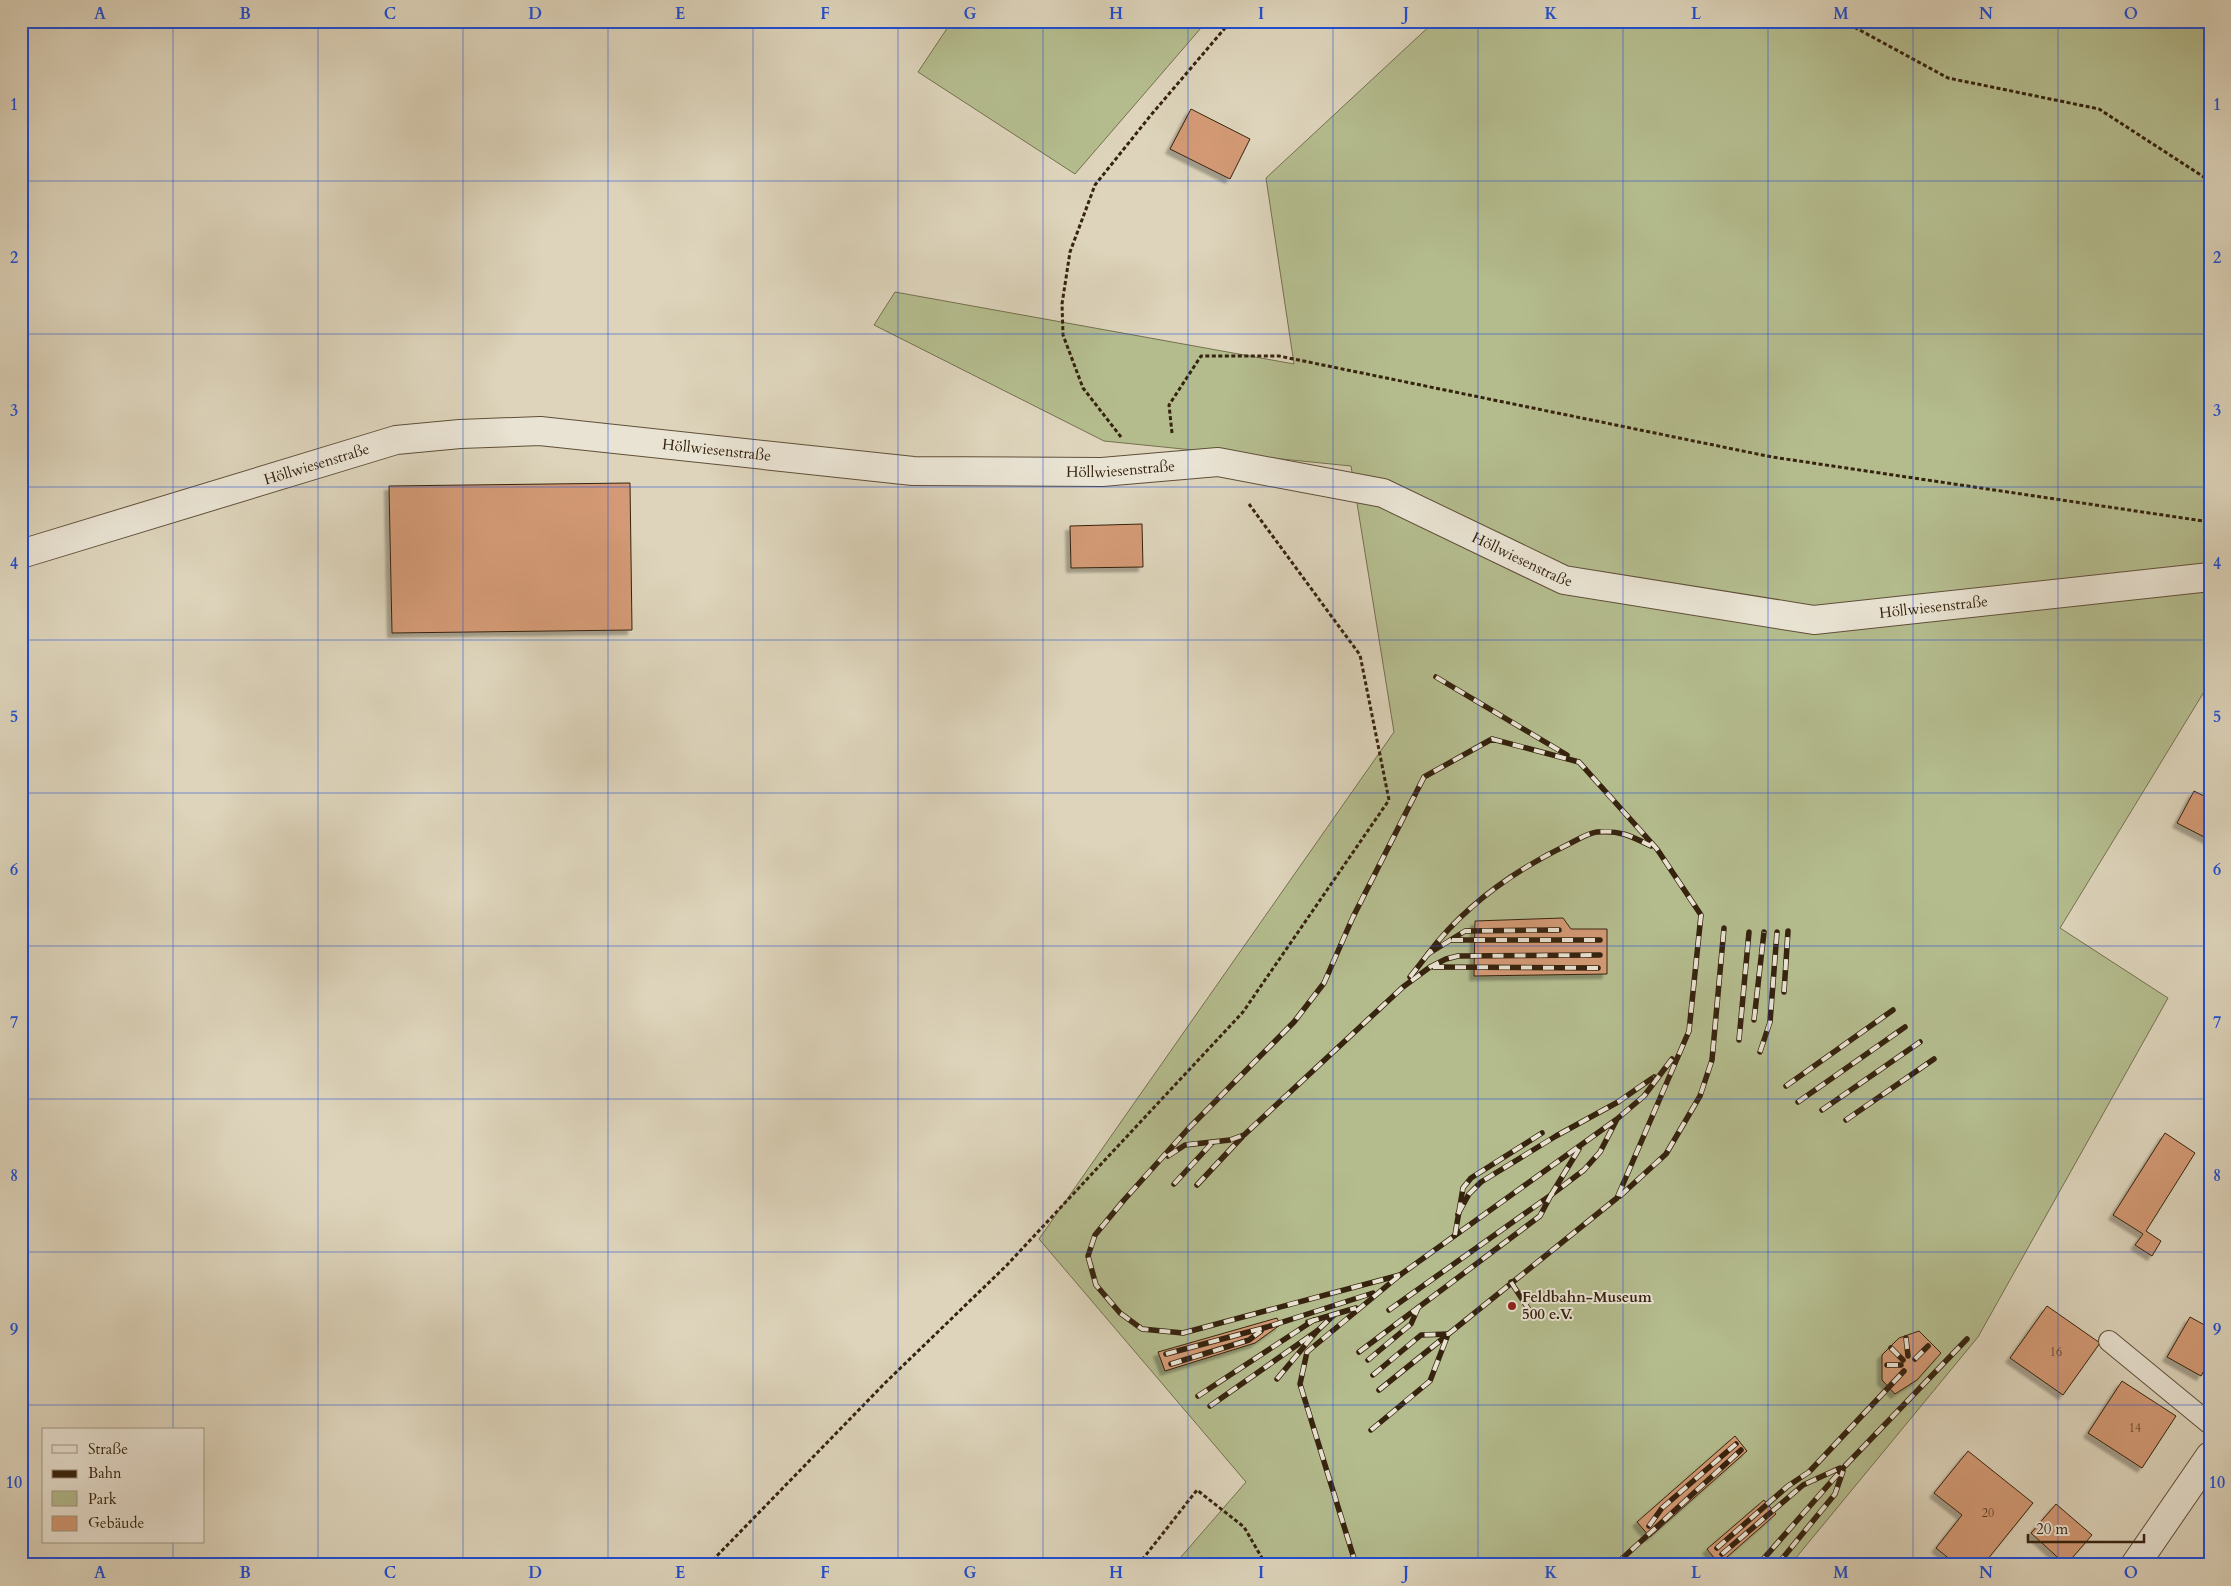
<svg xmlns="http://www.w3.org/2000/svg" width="2231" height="1586" font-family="Cardo,serif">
<defs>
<filter id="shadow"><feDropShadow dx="-4.5" dy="4.5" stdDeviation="1" flood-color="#0004"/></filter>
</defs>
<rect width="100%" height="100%" fill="#ddd4bb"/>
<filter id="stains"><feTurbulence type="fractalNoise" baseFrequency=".004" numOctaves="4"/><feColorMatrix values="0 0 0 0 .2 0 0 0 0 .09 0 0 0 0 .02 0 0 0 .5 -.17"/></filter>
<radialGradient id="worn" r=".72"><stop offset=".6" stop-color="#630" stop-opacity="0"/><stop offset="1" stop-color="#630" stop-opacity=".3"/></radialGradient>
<g fill="#b4bc8e" stroke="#75704e">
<path d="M952 21H1207L1075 174 918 72Z"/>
<path d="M1435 21H2210V682L2060 928 2168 998 1978 1337 1790 1565H1174L1246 1482 1039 1239 1394 732 1351 466 1104 441 874 325 895 292 1294 364 1266 178Z"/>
</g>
<g fill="#d39a74" stroke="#36230e" filter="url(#shadow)">
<path d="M1191 109 1250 139 1230 179 1170 149Z"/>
<path d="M630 483 632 630 392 633 389 486Z"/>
<path d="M1142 524 1143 567 1071 568 1070 526Z"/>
<path d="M2210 790V840L2177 823 2194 791 2206 797Z"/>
<path d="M1563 918 1571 929H1607V974L1474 976 1475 921Z"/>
<path d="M2165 1133 2195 1153 2146 1231 2161 1241 2152 1256 2135 1245 2143 1234 2113 1215Z"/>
<path d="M2047 1306 2100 1343 2063 1395 2010 1358Z"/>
<path d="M2190 1317 2210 1328V1360L2201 1376 2167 1357Z"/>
<path d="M1277 1318 1280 1325 1255 1343 1165 1371 1158 1352Z"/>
<path d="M1919 1331 1941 1353 1917 1380 1895 1394 1882 1380V1355L1899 1338Z"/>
<path d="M2122 1381 2176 1416 2142 1468 2088 1433Z"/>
<path d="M1735 1436 1747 1451 1650 1537 1637 1522Z"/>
<path d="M1968 1451 2033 1503 1983 1565H1957L1936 1548 1962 1515 1934 1493Z"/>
<path d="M1764 1500 1776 1514 1719 1564 1707 1549Z"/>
<path d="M2056 1504 2092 1535 2066 1565 2031 1533Z"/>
</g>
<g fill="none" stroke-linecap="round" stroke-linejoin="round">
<defs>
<path id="lane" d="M2109 1341 2210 1424"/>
<g id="street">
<path id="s1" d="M21 554 396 440 460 434 540 431 913 471 1102 472 1218 462 1383 493 1564 580 1814 620 2210 577"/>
<path d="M2135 1565 2210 1456"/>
</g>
</defs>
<use href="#lane" stroke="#604f39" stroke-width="22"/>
<use href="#street" stroke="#604f39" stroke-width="30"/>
<g stroke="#36230e" stroke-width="3" stroke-dasharray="4 2.5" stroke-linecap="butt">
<path d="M1843 21 1948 78 2099 109 2210 181"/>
<path d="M2204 21 2210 32"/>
<path d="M1172 433 1169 405 1201 356H1279L1772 457 2210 522"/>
<path d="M1121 437 1083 388 1063 335 1062 304 1070 252 1095 185 1151 115 1231 21"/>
<path d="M708 1565 885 1383 1007 1265 1243 1012 1389 800 1360 655 1249 504"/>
<path d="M1138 1565 1197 1490 1244 1527 1266 1565"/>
</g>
<use href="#lane" stroke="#e9e3d3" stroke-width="20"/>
<use href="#street" stroke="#e9e3d3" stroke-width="28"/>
<defs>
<g id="rail">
<path d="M1436 677 1567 755"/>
<path d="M1559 930 1465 931 1428 954C1464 906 1515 870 1569 844 1577 840 1588 833 1597 832 1620 830 1631 836 1651 846"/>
<path d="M1452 940H1600"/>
<path d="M1433 967 1598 968"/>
<path d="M1410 977 1428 954"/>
<path d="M1784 992 1788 931"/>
<path d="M1754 1020 1764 932"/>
<path d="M1739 1040 1749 932"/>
<path d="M1760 1052 1770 1022 1777 932"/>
<path d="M1786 1086 1893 1010"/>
<path d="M1798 1102 1905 1027"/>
<path d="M1822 1110 1920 1042"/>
<path d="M1846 1120 1934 1059"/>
<path d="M1168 1156 1185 1145 1230 1140 1244 1135 1403 987 1430 967 1446 959 1458 956 1600 955"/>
<path d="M1174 1184 1212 1143"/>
<path d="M1197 1185 1242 1137"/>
<path d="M1620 1196 1666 1154 1700 1096 1712 1060 1724 928"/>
<path d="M1458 1214 1469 1194 1481 1182 1556 1136 1618 1102 1654 1077"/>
<path d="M1455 1235 1463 1188 1471 1178 1542 1133"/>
<path d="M1511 1282 1533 1316"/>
<path d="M1389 1310 1551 1195 1579 1149"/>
<path d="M1308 1322 1356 1308"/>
<path d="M1906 1338 1908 1356"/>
<path d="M1891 1348 1903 1360"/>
<path d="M1359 1352 1540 1216 1551 1195 1584 1170 1600 1152 1616 1121"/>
<path d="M1166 1354 1267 1327 1373 1293"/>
<path d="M1915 1359 1928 1346"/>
<path d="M1368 1360 1411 1324 1418 1308"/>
<path d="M1171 1364 1249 1340 1261 1331"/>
<path d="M1887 1365H1901"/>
<path d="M1373 1375 1421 1335 1448 1334"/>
<path d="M1277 1379 1317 1331 1334 1315"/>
<path d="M1379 1390 1617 1198 1689 1031 1701 915 1657 849 1579 762 1492 739 1424 777 1353 917 1324 983 1294 1022 1187 1130 1124 1200 1095 1235 1088 1256 1096 1285 1120 1313 1142 1329 1183 1333 1400 1275"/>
<path d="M1198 1396 1314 1320"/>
<path d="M1210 1406 1317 1331"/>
<path d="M1371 1430 1430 1381 1447 1337"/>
<path d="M1649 1526 1662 1508 1736 1444"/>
<path d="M1717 1548 1788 1486 1809 1472 1904 1371"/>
<path d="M1722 1554 1803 1485 1840 1468"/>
<path d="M1356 1565 1300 1384 1307 1352 1400 1275 1617 1119 1644 1096 1672 1059"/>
<path d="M1615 1565 1741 1450"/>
<path d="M1758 1565 1845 1466 1967 1339"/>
<path d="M1777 1565 1835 1494 1843 1471"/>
</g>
</defs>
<use href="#rail" stroke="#36230e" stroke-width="5.5"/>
<use href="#rail" stroke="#e9e3d3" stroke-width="4" stroke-dasharray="11" stroke-linecap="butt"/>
</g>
<path fill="none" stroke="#1d4ed8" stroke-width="1" stroke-opacity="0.55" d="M173 21V1430M318 21V1565M463 21V1565M608 21V1565M753 21V1565M898 21V1565M1043 21V1565M1188 21V1565M1333 21V1565M1478 21V1565M1623 21V1565M1768 21V1565M1913 21V1565M2058 21V1565M21 181H2210M21 334H2210M21 487H2210M21 640H2210M21 793H2210M21 946H2210M21 1099H2210M21 1252H2210M21 1405H2210M173 1542V1565"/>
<circle fill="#8f2418" stroke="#e9e3d3" stroke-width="2" cx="1512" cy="1306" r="5"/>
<g text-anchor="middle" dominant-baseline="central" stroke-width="4" stroke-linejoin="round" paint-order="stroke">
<g font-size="12" fill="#5d4128">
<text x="2056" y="1352">16</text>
<text x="2135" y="1428">14</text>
<text x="1988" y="1513">20</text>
</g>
<g font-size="15" fill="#36230e" stroke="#e9e3d3">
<text stroke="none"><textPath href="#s1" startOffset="714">Höllwiesenstraße</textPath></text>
<text stroke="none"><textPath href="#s1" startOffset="309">Höllwiesenstraße</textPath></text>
<text stroke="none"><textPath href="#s1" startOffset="1119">Höllwiesenstraße</textPath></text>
<text stroke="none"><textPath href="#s1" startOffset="1539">Höllwiesenstraße</textPath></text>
<text stroke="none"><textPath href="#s1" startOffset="1959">Höllwiesenstraße</textPath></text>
</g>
<g font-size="15" font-weight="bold" fill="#36230e" stroke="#e9e3d3" text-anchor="start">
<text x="1522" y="1297">Feldbahn-Museum<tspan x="1522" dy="17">500 e.V.</tspan></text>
</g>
</g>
<rect width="2231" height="1586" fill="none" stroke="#ddd4bb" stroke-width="55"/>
<rect x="42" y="1428" width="162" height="115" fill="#e9e3d3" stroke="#a19684"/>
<rect x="52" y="1445" width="25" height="8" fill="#e9e3d3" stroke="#a19684"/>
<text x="88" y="1454" font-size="15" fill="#36230e">Straße</text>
<rect x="52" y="1470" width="25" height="8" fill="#36230e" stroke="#a19684"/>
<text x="88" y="1478" font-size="15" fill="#36230e">Bahn</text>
<rect x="52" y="1491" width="25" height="15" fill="#b4bc8e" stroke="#a19684"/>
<text x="88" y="1504" font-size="15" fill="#36230e">Park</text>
<rect x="52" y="1516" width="25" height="15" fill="#d39a74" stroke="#a19684"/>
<text x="88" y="1528" font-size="15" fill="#36230e">Gebäude</text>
<path d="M2028 1534v8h116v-8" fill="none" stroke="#36230e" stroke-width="2.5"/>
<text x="2036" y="1534" font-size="15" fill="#36230e" stroke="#e9e3d3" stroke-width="4" paint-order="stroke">20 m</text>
<rect x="28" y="28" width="2176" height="1530" fill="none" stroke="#1d4ed8" stroke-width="2"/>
<g font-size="16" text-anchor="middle" font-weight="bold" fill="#1d4ed8">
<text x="100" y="19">A</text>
<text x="245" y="19">B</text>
<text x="390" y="19">C</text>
<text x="535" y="19">D</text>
<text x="680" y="19">E</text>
<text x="825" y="19">F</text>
<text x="970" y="19">G</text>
<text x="1116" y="19">H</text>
<text x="1261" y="19">I</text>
<text x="1406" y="19">J</text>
<text x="1551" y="19">K</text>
<text x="1696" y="19">L</text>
<text x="1841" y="19">M</text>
<text x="1986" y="19">N</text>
<text x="2131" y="19">O</text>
<text x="14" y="110">1</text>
<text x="2217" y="110">1</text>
<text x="14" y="263">2</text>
<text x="2217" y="263">2</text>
<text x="14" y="416">3</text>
<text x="2217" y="416">3</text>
<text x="14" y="569">4</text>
<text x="2217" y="569">4</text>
<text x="14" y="722">5</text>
<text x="2217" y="722">5</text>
<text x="14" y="875">6</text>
<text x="2217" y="875">6</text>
<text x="14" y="1028">7</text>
<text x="2217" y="1028">7</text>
<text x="14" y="1181">8</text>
<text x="2217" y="1181">8</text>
<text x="14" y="1335">9</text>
<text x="2217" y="1335">9</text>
<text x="14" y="1488">10</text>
<text x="2217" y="1488">10</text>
<text x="100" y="1578">A</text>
<text x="245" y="1578">B</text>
<text x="390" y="1578">C</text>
<text x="535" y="1578">D</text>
<text x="680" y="1578">E</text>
<text x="825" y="1578">F</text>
<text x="970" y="1578">G</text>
<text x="1116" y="1578">H</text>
<text x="1261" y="1578">I</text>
<text x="1406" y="1578">J</text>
<text x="1551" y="1578">K</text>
<text x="1696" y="1578">L</text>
<text x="1841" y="1578">M</text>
<text x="1986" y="1578">N</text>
<text x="2131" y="1578">O</text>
</g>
<rect width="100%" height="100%" filter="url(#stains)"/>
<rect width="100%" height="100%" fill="url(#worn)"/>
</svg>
